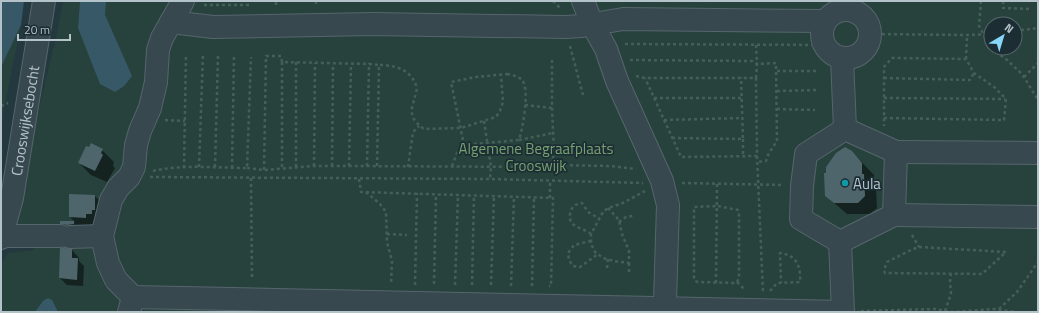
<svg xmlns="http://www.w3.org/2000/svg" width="1039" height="313" font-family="'Titillium Web',sans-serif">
<rect width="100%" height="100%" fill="#23383f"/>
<g fill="#27423c" fill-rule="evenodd">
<path d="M63 1H80L78 28 89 1H1038V312H1V263L8 253 34 250V226H13L12 224 53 49 54 48ZM991 24H1015V48H991Z"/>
<path d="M21 25 3 114 1 137V67Z"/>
</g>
<g fill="#375967">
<path d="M1 1H24L21 25 1 67Z"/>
<path d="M80 1H106L105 15 132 76 124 86 115 92 100 84 78 28Z"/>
<path d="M48 298 52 300 58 312H35L43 301Z"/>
</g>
<g fill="#0007">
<path d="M102 150 114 162 113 166 115 168 107 182 91 175 79 163Z"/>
<path d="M852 152 874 175V185L876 187 877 208 870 214H847L826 196Z"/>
<path d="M95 196 107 208 103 226 68 230 61 222H75L70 217Z"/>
<path d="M72 250 79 258V261L84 266 83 286 67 285 60 278Z"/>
</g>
<g fill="#4e656c">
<path d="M91 143 103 149 101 153 103 155 95 171 78 163 86 146 89 147Z"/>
<path d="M845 147 852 151 862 163V174H864L865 196 858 203H834L825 196 824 173H826V167L836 153Z"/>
<path d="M69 194 95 195V210H92V214H86V218L69 217Z"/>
<path d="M60 221H74V224L67 225 60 224Z"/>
<path d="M60 248H64L72 249V258H78L77 280 59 278Z"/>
</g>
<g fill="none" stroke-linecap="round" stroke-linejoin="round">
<defs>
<g id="minor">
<path d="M583 1 592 24 606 49 617 81 662 181 668 205 665 301 661 312"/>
<circle cx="846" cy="34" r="24"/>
<path d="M171 22 213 27 372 24 565 27 582 26 623 19 825 21"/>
<path d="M842 58 845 129 896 152 894 215 840 242 801 219 802 186 806 154 845 129"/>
<path d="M896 152 1038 153"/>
<path d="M894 215 1038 217"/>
<path d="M2 236H60"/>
<path d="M70 237 102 236"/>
<path id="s1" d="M1 238 12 198 44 1"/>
<path d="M840 242 843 312"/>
<path d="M133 297 843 312"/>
<path d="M129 312 133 297 116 280 108 263 102 236 111 200 118 188 129 177 134 167 136 145 140 131 150 108 156 82 158 50 162 38 183 1"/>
</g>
</defs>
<use href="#minor" stroke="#56666d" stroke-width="24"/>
<g stroke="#465e59" stroke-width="2.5" stroke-dasharray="3 3" stroke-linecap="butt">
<path d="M316 1V5"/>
<path d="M553 1 560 8"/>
<path d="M981 1 979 26 991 48"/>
<path d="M1003 1V8L1032 9"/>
<path d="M204 5H251"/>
<path d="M276 5V1"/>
<path d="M1015 31 1038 28"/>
<path d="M870 34 967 35 991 34"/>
<path d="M625 44 824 45"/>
<path d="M570 46 583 95"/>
<path d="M991 48 1007 60 1022 74 1038 100"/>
<path d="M1038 54V55"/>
<path d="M966 59 967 35"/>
<path d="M630 60 752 61 757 64 756 45"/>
<path d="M282 62V169"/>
<path d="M777 71H816"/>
<path d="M507 74C513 75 518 76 522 80 530 89 523 128 519 140L464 145 451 82 476 77Z"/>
<path d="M636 76 645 78H756L757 156 681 157 645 78"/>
<path d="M1024 77 1038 63"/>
<path d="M756 78 757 64 776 63 777 141 769 153 766 161 757 162"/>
<path d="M884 78 970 80 974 73"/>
<path d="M777 91 818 90"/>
<path d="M654 98H741"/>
<path d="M884 98 1005 99"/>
<path d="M525 105 552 108"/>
<path d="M1 106 8 103"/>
<path d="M777 109 815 110"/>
<path d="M884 118 1004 120 1006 99 994 87 974 73 966 59 892 58 884 67V126"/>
<path d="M165 120 185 121"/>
<path d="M664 120 742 118"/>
<path d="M484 121 491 167 490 179"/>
<path d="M672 138 743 139 741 77"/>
<path d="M743 139V156"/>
<path d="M519 140 553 133"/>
<path d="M757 156 763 292"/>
<path d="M552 165 611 166 636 169"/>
<path d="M314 166 315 63"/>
<path d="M332 166 333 64"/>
<path d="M349 166 351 64"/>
<path d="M367 166 369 64 379 65"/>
<path d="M377 166 379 65C396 65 412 70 417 88 414 106 404 115 424 129L461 128 496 117 500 111 503 102 501 75"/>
<path d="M452 166 457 153 464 145"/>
<path d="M199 167 203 54"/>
<path d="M215 167 218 55"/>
<path d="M296 167V62"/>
<path d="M408 167 413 132 419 126"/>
<path d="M184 168 186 54"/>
<path d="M232 168 234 56"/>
<path d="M247 168 264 170 314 166H349L546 167 552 165 554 151 552 108V60"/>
<path d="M264 170 266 56H281L282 62 369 64"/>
<path d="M153 171C182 164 217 168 247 168L251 57"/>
<path d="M150 177 490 179 643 183"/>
<path d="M251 178 252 280"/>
<path d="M359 179 361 192 553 198 551 286H549"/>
<path d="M682 183 783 185"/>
<path d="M366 192 380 204 386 212 387 242 392 261 391 284"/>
<path d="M550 198V181"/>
<path d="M718 206 738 210 739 213V278L737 282 734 283 698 282 695 281 694 278V207Z"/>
<path d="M608 208 619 220 622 234 629 251V263L614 261 603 258 595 252 591 244V234L603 212 608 208 623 203 645 191"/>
<path d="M619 222 626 217 633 216"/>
<path d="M387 234 407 235"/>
<path d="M591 234C583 227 568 228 570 214 571 208 574 205 580 203H582L588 212 600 219"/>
<path d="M912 235 919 247"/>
<path d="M591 241 574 245 568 253 569 260 573 266 580 267 598 254"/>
<path d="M919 247 1006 252 982 274 885 273 884 270 887 262 911 250Z"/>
<path d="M629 263V272"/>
<path d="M607 268 608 259"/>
<path d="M737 282 745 290"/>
<path d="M716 283 717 183"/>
<path d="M434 284 436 194"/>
<path d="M415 285 417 193"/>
<path d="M455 285 458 195"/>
<path d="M472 285 474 195"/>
<path d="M491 285 494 196"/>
<path d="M511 286 514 197"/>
<path d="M532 286 534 197"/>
<path d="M770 291 777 283 800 282C801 267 797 255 780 253L781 283"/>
<path d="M999 309 1017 292 1038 262"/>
<path d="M861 311 935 309 953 312 994 309 1015 312"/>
<path d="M945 311 951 294 950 281 951 274"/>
</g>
<use href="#minor" stroke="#38484f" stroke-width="22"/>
</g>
<circle fill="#0f9aa8" stroke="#1d2d34" stroke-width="1.5" cx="845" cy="183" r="4"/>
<g text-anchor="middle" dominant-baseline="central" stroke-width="3.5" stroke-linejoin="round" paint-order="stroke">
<g font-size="15" fill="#b4c3ca" stroke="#1d2d34">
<text stroke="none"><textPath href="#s1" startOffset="120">Crooswijksebocht</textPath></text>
</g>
<g font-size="15" fill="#75a171" stroke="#1d2d34">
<text x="536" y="148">Algemene Begraafplaats<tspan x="536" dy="17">Crooswijk</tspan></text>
</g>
<g font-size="15" fill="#b4c3ca" stroke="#1d2d34" text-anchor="start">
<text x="853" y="183">Aula</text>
</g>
</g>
<rect width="1039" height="313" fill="none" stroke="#b4c3ca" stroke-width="4"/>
<g transform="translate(1003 36) rotate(38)"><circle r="19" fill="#1d2d34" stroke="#596970"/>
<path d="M0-3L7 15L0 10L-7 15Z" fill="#87d7fb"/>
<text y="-6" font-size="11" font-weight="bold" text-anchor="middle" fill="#b4c3ca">N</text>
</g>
<path d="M18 34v6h52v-6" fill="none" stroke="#b4c3ca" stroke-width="2"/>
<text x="24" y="34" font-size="12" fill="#b4c3ca" stroke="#1d2d34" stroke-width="3" paint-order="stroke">20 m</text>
</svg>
